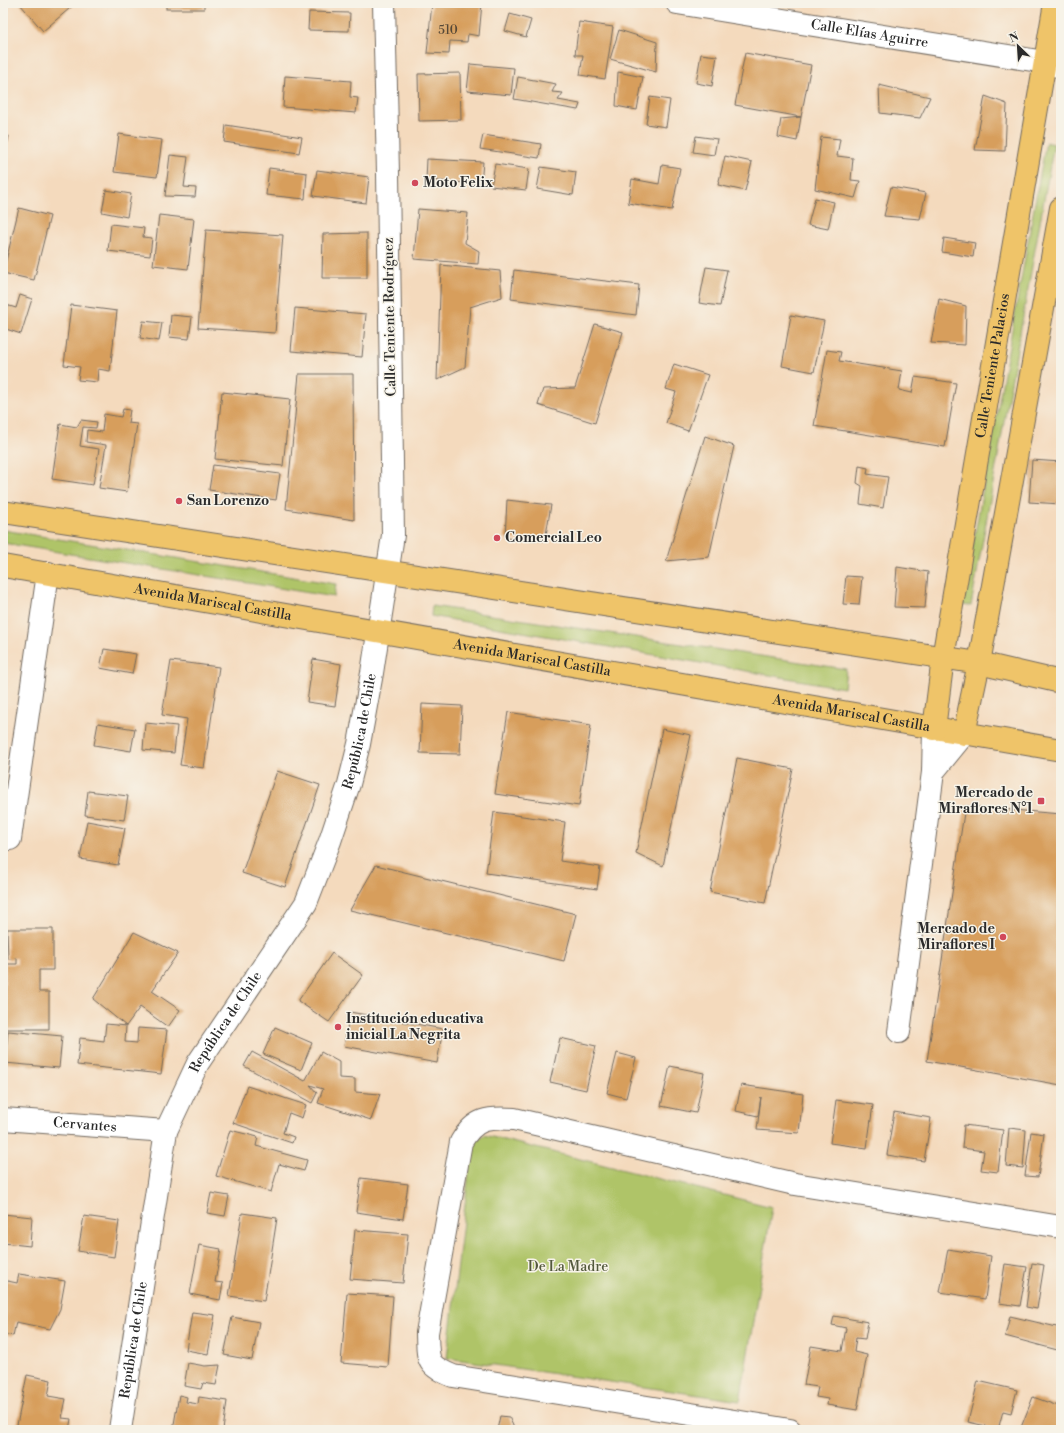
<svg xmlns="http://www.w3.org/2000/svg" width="1064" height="1433" font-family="'Libre Bodoni',serif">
<rect width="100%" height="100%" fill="#f7f3e8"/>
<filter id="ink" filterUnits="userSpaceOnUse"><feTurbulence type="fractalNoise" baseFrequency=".025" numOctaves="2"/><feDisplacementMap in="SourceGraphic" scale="8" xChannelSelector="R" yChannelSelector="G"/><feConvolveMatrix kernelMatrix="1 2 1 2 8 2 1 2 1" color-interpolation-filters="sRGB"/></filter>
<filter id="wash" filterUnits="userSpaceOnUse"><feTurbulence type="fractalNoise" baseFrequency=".012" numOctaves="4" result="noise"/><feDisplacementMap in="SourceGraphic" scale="16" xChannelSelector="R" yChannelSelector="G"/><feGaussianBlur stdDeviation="0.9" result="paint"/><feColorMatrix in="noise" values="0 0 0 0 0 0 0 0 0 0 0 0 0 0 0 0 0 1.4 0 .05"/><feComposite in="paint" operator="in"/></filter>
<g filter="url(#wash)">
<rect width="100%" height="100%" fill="#f4dabd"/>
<g fill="#afc468" stroke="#6d784a">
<path d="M1046 142 1054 144 971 606 962 605Z"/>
<path d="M3 530 336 584 334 597 3 543Z"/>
<path d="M432 606 846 669 844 688 431 616Z"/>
<path d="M484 1135 772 1207 740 1401 447 1358 472 1145Z"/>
</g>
<g id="blocks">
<g fill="#d79e5c">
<path d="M22 3H76L43 31 20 4Z"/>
<rect x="166" y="3" width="38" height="6"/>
<path d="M432 3H482L479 36 468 34 467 42 450 41 449 54 427 53Z"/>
<path d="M309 12 350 13 349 31 308 30Z"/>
<path d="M510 14 531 20 526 37 505 31Z"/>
<path d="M579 22 613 27 605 79 580 75 583 55H575Z"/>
<path d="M619 30 657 42 656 72 610 59Z"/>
<path d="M745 53 811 65 801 117 735 105Z"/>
<path d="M701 54 717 56 712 86 696 83Z"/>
<path d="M470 64 514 68 511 95 467 91Z"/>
<path d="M618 72 643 77 637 110 616 106Z"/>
<path d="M460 73 461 120 419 121 418 74Z"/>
<path d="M285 76 351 81 350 97 358 98 356 113 283 107Z"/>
<path d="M518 77 556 84 552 92 563 93 558 100 580 104 578 110 514 99Z"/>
<path d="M879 85 930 97 920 118 880 113Z"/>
<path d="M985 96 1007 104 1005 151 975 150Z"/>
<path d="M650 97 670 100 666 127 646 124Z"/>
<path d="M801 117 797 141 778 137 781 119Z"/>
<path d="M226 125 302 137 299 153 224 142Z"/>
<path d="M119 134 162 140 157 177 114 172Z"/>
<path d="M3 135 9 136 4 160H3Z"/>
<path d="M483 135 541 144 539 158 480 149Z"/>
<path d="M696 136 717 139 714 155 693 152Z"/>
<path d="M821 137 840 139 837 156 853 158 851 180 860 181 855 198 815 189Z"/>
<path d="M170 155 188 157 184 187 196 188 195 197 165 196Z"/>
<path d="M725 156 752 162 745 191 718 185Z"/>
<path d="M427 159 483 162 481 184 426 180Z"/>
<path d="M495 164 529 169 526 190 491 186Z"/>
<path d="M662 165 680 168 672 210 628 203 632 179 659 184Z"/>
<path d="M541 167 576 172 573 195 537 189Z"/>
<path d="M269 168 307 173 305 199 266 195Z"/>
<path d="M317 170 369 177 366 203 313 196Z"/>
<path d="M891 187 926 193 920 219 884 216Z"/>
<path d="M106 190 131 194 127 217 102 212Z"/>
<path d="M815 198 834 202 828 229 808 225Z"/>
<path d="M19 208 50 216 34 280 3 273Z"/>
<path d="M418 209 468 213 465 243 479 251 478 264 414 259Z"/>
<path d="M159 215 194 219 188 269 153 265Z"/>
<path d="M111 224 144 228 143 237 152 238 150 256 108 251Z"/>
<path d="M206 230 283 235 275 333 198 328Z"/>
<path d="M367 233V278H322L323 234Z"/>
<path d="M944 238 975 243 973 257 942 252Z"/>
<path d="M441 265 500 271 502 297 470 307 465 367 437 380Z"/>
<path d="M706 267 727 270 720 306 699 303Z"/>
<path d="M514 270 639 285 636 315 511 299Z"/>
<path d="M20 295 32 299 21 334 3 328V304L16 308Z"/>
<path d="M939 299 966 306 965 345 931 343Z"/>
<path d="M71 305 117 311 110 371 98 369 97 382 78 380 80 367 64 365Z"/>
<path d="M295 308 366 314 362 357 291 351Z"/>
<path d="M171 315 192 317 189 339 169 337Z"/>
<path d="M791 315 824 321 814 372 782 366Z"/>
<path d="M143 321 162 323 159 341 140 338Z"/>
<path d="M595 324 623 332 595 423 538 405 543 389 575 388Z"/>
<path d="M827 350 841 352 839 361 902 371 899 390 912 393 915 377 956 383 945 447 814 426Z"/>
<path d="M674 364 708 375 688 431 666 423 676 392 666 389Z"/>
<path d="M299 374H353L354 520 286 509Z"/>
<path d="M222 392 290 399 283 466 215 459Z"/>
<path d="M123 409 130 410 128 423 137 424 127 492 99 488 106 445 86 442 87 430 102 432 104 414 121 417Z"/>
<path d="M81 420 97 422 96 428 83 427 80 446 99 449 93 485 52 479 60 424 77 427Z"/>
<path d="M705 436 734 446 709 557 666 561Z"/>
<path d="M1032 460 1061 462V504L1029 502Z"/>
<path d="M213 465 280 474 276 500 209 490Z"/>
<path d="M859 466 868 468 867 474 888 477 883 508 860 504 862 486 857 483Z"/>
<path d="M507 500 551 505 545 541 505 538Z"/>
<path d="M897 567 928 572 925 608 894 607Z"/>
<path d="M846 576 862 577 859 605 843 604Z"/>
<path d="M104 649 136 654 132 674 100 668Z"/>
<path d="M313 659 341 664 335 706 307 702Z"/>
<path d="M171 661 219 667 204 768 180 765 187 719 162 715Z"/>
<path d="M422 704 462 706 460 754 420 753Z"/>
<path d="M508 712 591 725 579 806 495 794Z"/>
<path d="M98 723 135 729 131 751 94 745Z"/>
<path d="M145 723 177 726 174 753 143 750Z"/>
<path d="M662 729 691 735 663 866 636 853Z"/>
<path d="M737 758 793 769 765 903 710 892Z"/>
<path d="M277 771 320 785 285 887 242 873Z"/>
<path d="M88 791 128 796 124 820 85 815Z"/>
<path d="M965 806 1061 814V1085L927 1061Z"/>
<path d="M494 812 565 822 560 861 600 867 597 889 486 873Z"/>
<path d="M87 821 125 828 118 865 80 859Z"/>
<path d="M376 865 576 914 564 961 350 910Z"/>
<path d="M7 929H53V970H39V992H49V1029H4L3 984H5V964H17V958L8 959Z"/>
<path d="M134 932 178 953 152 991 180 1010 168 1027 140 1007 126 1026 93 999Z"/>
<path d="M332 953 363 975 329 1022 298 1001Z"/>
<path d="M350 1012 443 1029 437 1063 344 1046Z"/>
<path d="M106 1024 126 1026 125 1042 137 1043 138 1028 167 1030 161 1074 77 1065 80 1038 104 1041Z"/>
<path d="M275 1027 312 1043 301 1070 263 1054Z"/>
<path d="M8 1031 62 1036 59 1068 5 1063Z"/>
<path d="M560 1038 596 1046 586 1090 550 1082Z"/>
<path d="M252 1052 305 1081 321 1052 339 1062V1078L355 1079V1092L380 1094 371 1120 318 1103 323 1089 310 1085 317 1093 312 1103 244 1066Z"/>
<path d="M617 1053 636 1058 626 1098 607 1093Z"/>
<path d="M670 1066 704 1073 696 1113 661 1106Z"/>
<path d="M741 1085 803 1094 799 1133 757 1130 761 1097 758 1116 736 1111Z"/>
<path d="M247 1086 306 1105 302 1118 289 1113 283 1133 294 1137 292 1143 233 1123Z"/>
<path d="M836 1100 873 1105 867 1148 830 1143Z"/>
<path d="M894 1112 931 1118 924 1161 887 1155Z"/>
<path d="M964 1125 1003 1130 998 1172 981 1170 984 1151 962 1148Z"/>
<path d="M1009 1128 1026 1130 1023 1168 1006 1166Z"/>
<path d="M230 1130 258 1137 256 1146 307 1160 304 1171 279 1164 271 1192 216 1176Z"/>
<path d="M1031 1132 1044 1134 1038 1177 1025 1176Z"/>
<path d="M361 1178 408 1184 403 1219 356 1212Z"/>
<path d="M211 1193 229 1196 225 1216 207 1213Z"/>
<path d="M242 1213 277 1218 264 1301 229 1296Z"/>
<path d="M3 1214 32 1217 30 1246 3 1243Z"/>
<path d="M84 1216 119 1221 114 1257 78 1251Z"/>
<path d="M355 1230 408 1234 403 1283 350 1279Z"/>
<path d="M199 1245 221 1249 215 1282 223 1283 220 1300 190 1294Z"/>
<path d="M948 1249 991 1256 985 1299 940 1292Z"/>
<path d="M1032 1263 1044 1265 1037 1309 1026 1307Z"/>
<path d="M1005 1264 1027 1267 1020 1306 999 1303Z"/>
<path d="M19 1274 65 1281 60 1309 50 1329 16 1322 13 1336 3 1334V1280L17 1283Z"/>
<path d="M347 1293 393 1296 388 1367 341 1363Z"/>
<path d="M192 1312 215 1315 208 1354 186 1350Z"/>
<path d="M834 1316 868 1322 865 1339 856 1338 854 1352 867 1355 857 1410 827 1405 828 1399 816 1397 818 1387 804 1385 811 1346 842 1351 846 1328 832 1325Z"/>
<path d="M1010 1316 1061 1328V1351L1005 1336Z"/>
<path d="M232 1317 259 1322 252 1360 224 1355Z"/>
<path d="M188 1363 205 1366 220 1365 216 1385 203 1383 201 1389 184 1386Z"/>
<path d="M27 1375 51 1380 48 1396 66 1399 62 1418 71 1419 69 1430H16Z"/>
<path d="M978 1381 1017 1390 1011 1413 1003 1411 999 1426 1008 1428 1007 1430H990L986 1426 968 1422Z"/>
<path d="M179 1395 187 1397 186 1402 198 1404 199 1397 227 1401 223 1430H173Z"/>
<path d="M1033 1397 1061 1407V1423L1059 1430H1020Z"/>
<path d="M500 1416 509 1417 515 1430H497Z"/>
</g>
</g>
</g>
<g filter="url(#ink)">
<use href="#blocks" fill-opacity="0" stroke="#71685e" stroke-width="1"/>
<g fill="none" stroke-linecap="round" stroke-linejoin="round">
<defs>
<g id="minor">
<path id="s1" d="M677 3 1045 62 1061 67"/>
<path d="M933 772 964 734"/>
<path d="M10 839 48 573"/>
<path d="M899 1032 933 772 934 729"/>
<path id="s2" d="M3 1119 166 1131"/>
<path id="s3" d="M120 1430 166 1131 198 1063 306 903 330 841 349 784 359 744 372 673 393 535 388 173 384 3"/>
<path d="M790 1430 453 1376C426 1365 428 1361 427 1333L461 1142C475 1118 488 1117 514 1119L795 1184 1061 1227"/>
</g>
<g id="major">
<path d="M3 512 979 663 1061 682"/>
<path id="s4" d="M3 566 1061 750"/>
<path id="s5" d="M934 729 943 658 1055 3"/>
<path d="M964 734 979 663 1061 208"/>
</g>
</defs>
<use href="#minor" stroke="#71685e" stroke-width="24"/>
<use href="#major" stroke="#71685e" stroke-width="24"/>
<use href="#minor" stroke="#fff" stroke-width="22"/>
<use href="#major" stroke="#efc469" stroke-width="22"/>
</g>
</g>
<g fill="#d1495b" stroke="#f7f3e8" stroke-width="1.5">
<circle cx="415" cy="183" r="4"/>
<circle cx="179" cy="501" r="4"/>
<circle cx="497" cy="538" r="4"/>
<rect x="1037" y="797" width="8" height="8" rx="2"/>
<circle cx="1003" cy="937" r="4"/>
<circle cx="338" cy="1027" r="4"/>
</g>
<g text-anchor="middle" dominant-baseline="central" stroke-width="3" stroke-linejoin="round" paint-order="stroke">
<g font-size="12" fill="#564837">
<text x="448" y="30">510</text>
</g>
<g font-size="14" fill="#2b2b2b" stroke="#f7f3e8">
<text stroke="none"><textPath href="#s1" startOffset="195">Calle Elías Aguirre</textPath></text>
<text transform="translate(390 317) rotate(-91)">Calle Teniente Rodríguez</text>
<text stroke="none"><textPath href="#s5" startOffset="368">Calle Teniente Palacios</textPath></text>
<text stroke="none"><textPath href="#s4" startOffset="213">Avenida Mariscal Castilla</textPath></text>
<text stroke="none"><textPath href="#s4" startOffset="537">Avenida Mariscal Castilla</textPath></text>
<text stroke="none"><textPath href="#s4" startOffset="861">Avenida Mariscal Castilla</textPath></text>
<text stroke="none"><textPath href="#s3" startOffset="751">República de Chile</textPath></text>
<text stroke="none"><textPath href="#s3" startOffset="427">República de Chile</textPath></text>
<text stroke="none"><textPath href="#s2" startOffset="82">Cervantes</textPath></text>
<text stroke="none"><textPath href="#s3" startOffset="91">República de Chile</textPath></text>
</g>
<g font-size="14" font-weight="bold" fill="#2b2b2b" stroke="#f7f3e8" text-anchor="start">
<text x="423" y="183">Moto Felix</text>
<text x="187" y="501">San Lorenzo</text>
<text x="505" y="538">Comercial Leo</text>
<text x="1033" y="793" text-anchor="end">Mercado de<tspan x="1033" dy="16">Miraflores N°1</tspan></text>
<text x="995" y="929" text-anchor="end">Mercado de<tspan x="995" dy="16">Miraflores I</tspan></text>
<text x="346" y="1019">Institución educativa<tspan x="346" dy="16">inicial La Negrita</tspan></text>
</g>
<g font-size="14" fill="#53593d" stroke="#f7f3e8">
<text x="568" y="1267">De La Madre</text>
</g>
</g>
<rect width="1064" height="1433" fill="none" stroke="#f7f3e8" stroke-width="16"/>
<g transform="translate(1018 46) rotate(335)" stroke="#f7f3e8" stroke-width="3" paint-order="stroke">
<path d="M0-3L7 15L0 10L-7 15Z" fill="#2b2b2b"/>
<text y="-6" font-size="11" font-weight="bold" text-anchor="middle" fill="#2b2b2b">N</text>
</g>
</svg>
